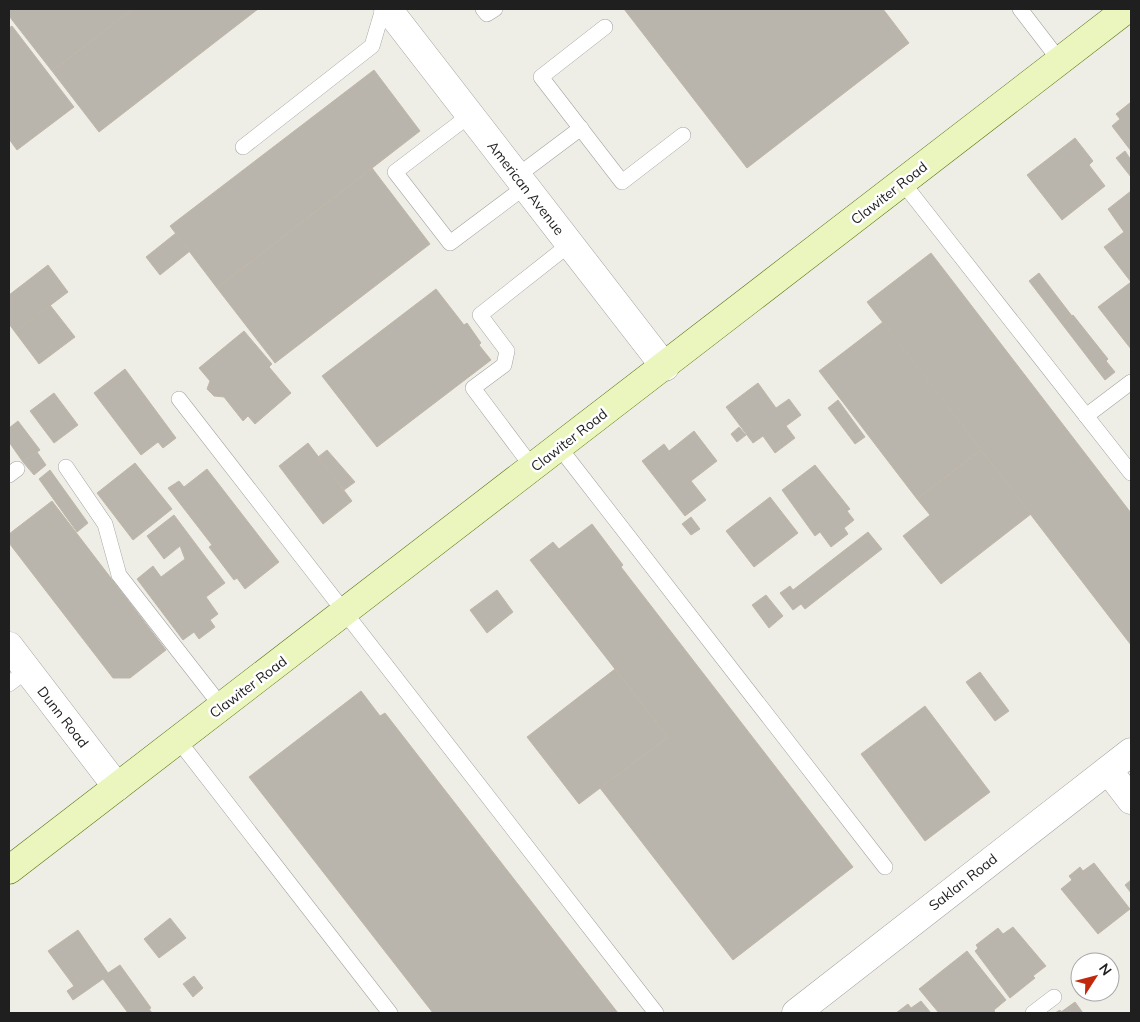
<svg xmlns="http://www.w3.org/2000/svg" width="1140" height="1022" font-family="Mulish,sans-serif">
<rect width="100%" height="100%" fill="#efeee6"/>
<g fill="#b9b4ac" stroke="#c0b7a9">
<path d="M9 9H133L52 71 9 16Z"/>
<path d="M133 9H258L99 132 52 71Z"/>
<path d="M624 9H883L909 43 747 168Z"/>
<path d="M12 26 74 107 17 150 9 139V28Z"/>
<path d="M374 70 420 131 217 288 170 226Z"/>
<path d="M1131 102V151L1112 126 1120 119 1116 114Z"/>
<path d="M1075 138 1093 161 1089 165 1105 186 1062 220 1027 175Z"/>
<path d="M1125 151 1131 160V177L1116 158Z"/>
<path d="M372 168 430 244 275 363 217 288Z"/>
<path d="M1131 191V349L1098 307 1131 282 1104 247 1124 232 1108 209Z"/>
<path d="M176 233 190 251 160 275 146 257Z"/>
<path d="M931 253 1131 513V645L867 302Z"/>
<path d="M48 265 68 292 15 332 9 324V295Z"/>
<path d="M1039 273 1072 316 1062 324 1029 281Z"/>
<path d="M436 289 464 325 467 323 481 343 479 345 491 360 377 447 322 376Z"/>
<path d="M50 305 75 337 39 364 15 332Z"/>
<path d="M1073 315 1108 359 1106 361 1115 372 1105 380 1062 324Z"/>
<path d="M883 322 981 450 917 499 819 371Z"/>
<path d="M244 331 272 364 269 367 291 393 255 424 248 416 243 421 224 397 214 396 207 389 210 381 199 368Z"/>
<path d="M125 369 176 438 163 448 158 442 141 455 94 393Z"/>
<path d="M758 383 776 408 789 399 801 415 786 426 795 438 775 453 763 436 753 443 726 407Z"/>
<path d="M54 393 78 425 54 443 30 411Z"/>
<path d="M838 400 865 437 855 444 828 408Z"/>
<path d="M18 421 40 450 23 462 9 442V428Z"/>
<path d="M739 427 746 435 737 442 731 434Z"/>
<path d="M694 431 717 461 691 481 706 500 685 516 642 461 664 444 669 451Z"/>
<path d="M308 443 352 501 323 524 279 466Z"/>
<path d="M327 450 355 482 344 490 318 457Z"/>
<path d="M981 450 1031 514 941 584 903 536 930 515 917 499Z"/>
<path d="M37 452 46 465 34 475 23 462Z"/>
<path d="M135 463 172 509 133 540 97 493Z"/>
<path d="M815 465 850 509 847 511 854 520 844 528 848 534 831 547 820 532 815 536 782 490Z"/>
<path d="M207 469 279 562 245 589 237 578 234 580 209 547 212 545 168 488 179 481 184 487Z"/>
<path d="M50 470 88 523 77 532 39 479Z"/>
<path d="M770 497 798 533 754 567 726 531Z"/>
<path d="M52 501 166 650 130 678H113L9 543V534Z"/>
<path d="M174 515 225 583 206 597 218 614 210 620 215 627 199 639 194 632 183 640 137 579 153 566 161 577 185 559 180 546 164 559 147 536Z"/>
<path d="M691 517 700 529 691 535 682 524Z"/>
<path d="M592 524 623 565 621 567 853 867 733 960 600 788 668 737 530 560 553 542 559 549Z"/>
<path d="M868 532 882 549 805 609 801 604 793 610 780 593 790 586 793 590Z"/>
<path d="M497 590 513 612 487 633 470 610Z"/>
<path d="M766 595 783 616 769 628 752 605Z"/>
<path d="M615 669 668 737 579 804 527 737Z"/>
<path d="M980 672 1009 711 995 721 966 682Z"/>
<path d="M361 691 380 716 385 713 618 1013H433L249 777Z"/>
<path d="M925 706 990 792 925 841 861 754Z"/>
<path d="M1094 863 1130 909 1098 934 1061 889 1072 880 1069 876 1080 867 1083 871Z"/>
<path d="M1131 880V893L1125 885Z"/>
<path d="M170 918 186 938 159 958 144 939Z"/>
<path d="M1013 927 1046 966 1033 976 1035 978 1010 998 975 951 978 948 976 945 998 928 1003 934Z"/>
<path d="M78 930 108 973 120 965 151 1008 149 1009 152 1013H128L103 979 73 1000 67 991 74 986 48 951Z"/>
<path d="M967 951 1006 1000 994 1010 995 1013H939L919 989Z"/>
<path d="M194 976 203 988 193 997 183 984Z"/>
<path d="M921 1001 931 1013H896L908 1004 911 1008Z"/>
<path d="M1075 1002 1083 1013H1055L1060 1010 1061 1012Z"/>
</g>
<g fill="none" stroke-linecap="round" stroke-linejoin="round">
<defs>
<g id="lane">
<path d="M483 9 487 14 495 9"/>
<path d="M1020 9 1060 61"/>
<path d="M605 27 541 77 622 182 683 135"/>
<path d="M470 115 395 172 450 243 526 186"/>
<path d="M243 147 372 46 383 9"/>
<path d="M517 176 581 128"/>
<path d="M903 183 1131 473"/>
<path d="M179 399 656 1013"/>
<path d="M1086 416 1131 382"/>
<path d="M559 447 885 867"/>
<path d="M66 467 105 524 119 575 222 707"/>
<path d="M533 468 473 388 504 365 507 351 480 315 570 244"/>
<path d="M9 475 17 469"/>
<path d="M9 684 27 670"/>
<path d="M178 740 390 1013"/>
<path d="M1033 1013 1054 997"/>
</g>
<g id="street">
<path d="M388 9 665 367"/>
<path d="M9 646 117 787"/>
<path d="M1108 770 1131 800"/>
<path d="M796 1013 1131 752"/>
</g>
<path id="secondary" d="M9 870 1127 9"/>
</defs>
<use href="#lane" stroke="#a3a3a3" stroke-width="16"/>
<use href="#street" stroke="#a3a3a3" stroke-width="29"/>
<use href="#secondary" stroke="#55710b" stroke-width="29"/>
<use href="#lane" stroke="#fff" stroke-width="15"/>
<use href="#street" stroke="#fff" stroke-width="28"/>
<use href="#secondary" stroke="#eaf6bd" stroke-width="28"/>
</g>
<g text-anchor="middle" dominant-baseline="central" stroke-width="5" stroke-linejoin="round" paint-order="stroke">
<g font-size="14" fill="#1f1f1f" stroke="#fff">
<text transform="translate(526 188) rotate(52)">American Avenue</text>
<text transform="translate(889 193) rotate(-38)">Clawiter Road</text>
<text transform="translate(569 440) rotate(-38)">Clawiter Road</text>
<text transform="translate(248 687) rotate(-37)">Clawiter Road</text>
<text transform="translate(63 717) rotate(52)">Dunn Road</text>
<text transform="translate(963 882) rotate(-38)">Saklan Road</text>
</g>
</g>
<rect width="1140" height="1022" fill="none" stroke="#1f1f1f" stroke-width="20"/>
<g transform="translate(1095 977) rotate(54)"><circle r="24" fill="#ffffff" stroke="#a5a5a5"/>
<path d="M0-4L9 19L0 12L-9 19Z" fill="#c2290c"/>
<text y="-8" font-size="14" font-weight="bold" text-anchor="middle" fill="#1f1f1f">N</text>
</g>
</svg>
